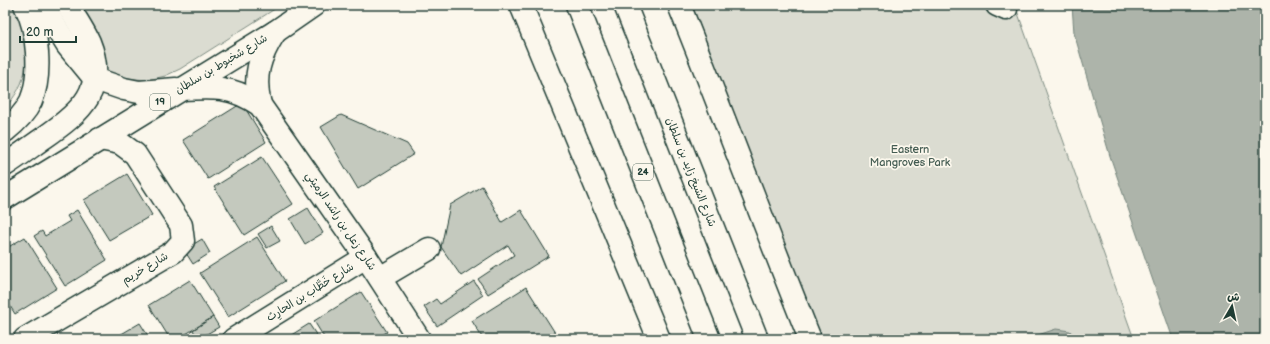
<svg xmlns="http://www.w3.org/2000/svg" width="1270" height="344" font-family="'Balsamiq Sans','Playpen Sans Arabic',sans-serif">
<rect width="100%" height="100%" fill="#fbf7ec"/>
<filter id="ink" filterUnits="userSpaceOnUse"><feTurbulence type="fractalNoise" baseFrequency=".025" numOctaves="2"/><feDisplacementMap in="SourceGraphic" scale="8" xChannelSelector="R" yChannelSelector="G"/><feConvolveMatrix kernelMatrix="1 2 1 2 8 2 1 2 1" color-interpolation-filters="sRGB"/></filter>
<g filter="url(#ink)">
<g fill="#dbdcd1" stroke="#7d8c82">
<path d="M5 5H15C27 44 36 74 5 108Z"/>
<path d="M77 5H281L180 69 165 76 148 80 123 78 110 72 104 68Z"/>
<path d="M692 5H1015L1134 339H821Z"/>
</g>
<g fill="#adb4aa" stroke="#74847b">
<path d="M1072 5H1265V339H1173L1110 156 1074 33Z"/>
<path d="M1056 329 1070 331 1077 339H1037L1038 335Z"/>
</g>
<g fill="#c4c9be" stroke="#1f3d34">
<path d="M242 103 266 142 208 179 183 140Z"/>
<path d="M341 115 407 144 414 154 358 189 321 127Z"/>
<path d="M262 157 293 204 244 235 214 187Z"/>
<path d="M127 174 152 215 109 240 84 200Z"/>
<path d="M482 186 502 222 521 210 549 256 488 294 478 279 514 255 508 245 461 276 441 247 450 205Z"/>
<path d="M308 208 323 233 305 244 290 219Z"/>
<path d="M77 210 107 260 65 286 34 236 42 231 45 236 70 221 67 216Z"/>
<path d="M271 226 280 241 267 248 258 234Z"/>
<path d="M25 237 57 288 15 314 5 298V249Z"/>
<path d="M257 237 285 281 228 317 200 273Z"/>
<path d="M202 239 210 253 193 264 184 250Z"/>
<path d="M190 280 213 317 178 339H170L149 305Z"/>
<path d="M474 281 483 295 437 326 424 307 436 299 440 304Z"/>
<path d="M526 287 559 339H483L472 321Z"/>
<path d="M361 292 387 332 376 339H325L314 321Z"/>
<path d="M213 317 219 327 198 339 193 330Z"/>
<path d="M140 323 150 339H113Z"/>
<path d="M309 324 319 339H285Z"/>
</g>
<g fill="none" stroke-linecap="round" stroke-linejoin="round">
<defs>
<g id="minor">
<path d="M997 5 1006 9"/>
<path d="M181 89C214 87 232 86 260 105L366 257 419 339"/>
<path d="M260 105C253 76 259 57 275 32"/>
<path d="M380 278 429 249"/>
<path d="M25 339 173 252 183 241 181 225 135 154 120 143 100 139"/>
<path d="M234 339 366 257"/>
</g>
<g id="major">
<path d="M42 5 67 45 95 79 124 89 139 92 176 89"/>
<path d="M521 5 659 339"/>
<path d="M679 5C724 116 765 228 810 339"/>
<path d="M5 131C15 123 25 113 31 101 42 75 38 29 25 5"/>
<path d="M5 165C19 156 32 146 45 137 81 112 108 89 89 42 83 29 75 17 67 5"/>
<path d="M5 198 275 32 314 5"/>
</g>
<g id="highway">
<path d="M577 5 709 339"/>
<path d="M625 5 757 339"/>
</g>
</defs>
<use href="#minor" stroke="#1f3d34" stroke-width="25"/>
<use href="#major" stroke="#1f3d34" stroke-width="25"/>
<use href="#highway" stroke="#1f3d34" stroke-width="25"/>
<use href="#minor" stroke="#fbf7ec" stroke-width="22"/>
<use href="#major" stroke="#fbf7ec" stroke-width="22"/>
<use href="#highway" stroke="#fbf7ec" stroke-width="22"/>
</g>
</g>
<g text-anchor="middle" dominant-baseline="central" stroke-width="3.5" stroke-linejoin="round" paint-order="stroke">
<g fill="#fbf7ec" stroke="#61756b" stroke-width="1">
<rect x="150" y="94" width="20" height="16" rx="3"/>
<rect x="633" y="164" width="20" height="16" rx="3"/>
</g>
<g font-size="10" font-weight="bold" fill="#1f3d34">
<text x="160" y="102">19</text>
<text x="643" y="172">24</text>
</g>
<g font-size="11" fill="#1f3d34" stroke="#fbf7ec">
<text transform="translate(221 64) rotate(-31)">شارع شخبوط بن سلطان</text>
<text transform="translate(691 172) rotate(68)">شارع الشيخ زايد بن سلطان</text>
<text transform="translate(341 221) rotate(56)">شارع زعل بن راشد الرميثي</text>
<text transform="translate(145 268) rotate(-31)">شارع خريم</text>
<text transform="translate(310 292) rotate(-32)">شارع خَطَّاب بن الحارِث</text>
</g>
<g font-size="11" fill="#455d53" stroke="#fbf7ec">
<text x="910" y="149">Eastern<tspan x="910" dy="13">Mangroves Park</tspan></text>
</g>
</g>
<rect width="1270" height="344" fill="none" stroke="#fbf7ec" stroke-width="20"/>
<rect x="10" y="10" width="1250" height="324" fill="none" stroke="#1f3d34" stroke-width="1.5" filter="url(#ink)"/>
<g transform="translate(1232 306) rotate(9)" stroke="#fbf7ec" stroke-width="3" paint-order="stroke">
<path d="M0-3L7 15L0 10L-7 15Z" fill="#1f3d34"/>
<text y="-6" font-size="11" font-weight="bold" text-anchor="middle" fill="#1f3d34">ش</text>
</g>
<path d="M20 36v6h56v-6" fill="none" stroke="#1f3d34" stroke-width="2"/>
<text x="26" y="36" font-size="12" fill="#1f3d34" stroke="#fbf7ec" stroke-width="3" paint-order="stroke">20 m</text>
</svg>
